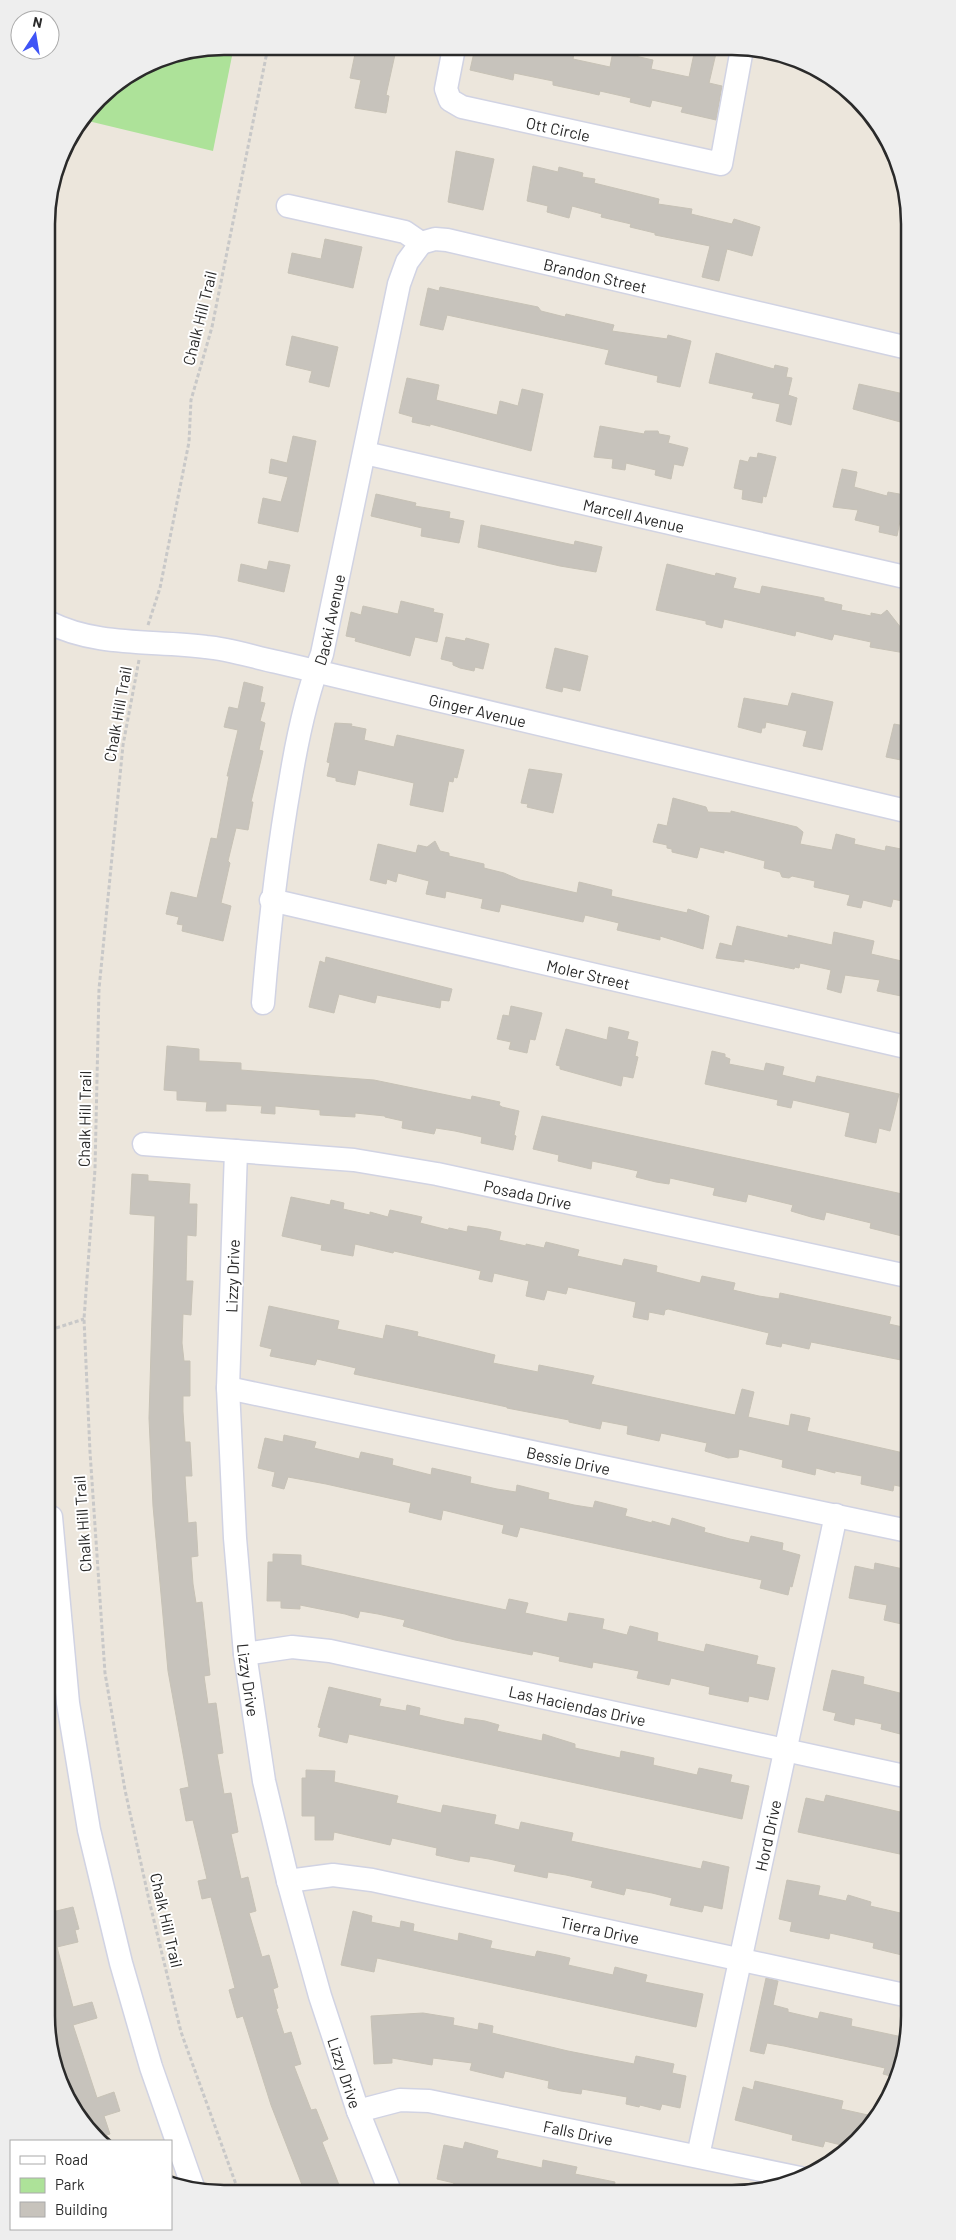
<svg xmlns="http://www.w3.org/2000/svg" width="956" height="2240" font-family="Barlow,sans-serif">
<rect width="100%" height="100%" fill="#ece6dc"/>
<path fill="#ade299" d="M224 46H234L213 151 84 120 107 91 156 60Z"/>
<g fill="#c7c3bc" stroke="#c7c2b6">
<path d="M368 47 396 50 386 95 389 96 386 113 355 108 361 80 350 78 355 54 366 56Z"/>
<path d="M475 48H496L526 55 527 48H575L573 59 610 67 613 51 653 60 651 69 689 77 695 49H717L709 83 722 86 716 120 681 112 683 107 652 100 650 107 630 102 631 98 600 91 599 95 586 92 553 85V81L514 73 513 80 470 70Z"/>
<path d="M456 151 494 159 483 210 448 202Z"/>
<path d="M533 166 558 172 559 167 583 173 582 177 595 179 594 183 659 199 658 204 692 209 691 214 732 224 734 219 760 227 752 256 727 249 719 281 702 277 710 246 655 235V233L630 227 631 224 601 217 602 214 572 206 569 218 547 212 548 206 527 201Z"/>
<path d="M325 239 362 247 353 288 288 273 292 253 321 259Z"/>
<path d="M440 287 538 307 541 311 565 317 566 314 614 325 612 331 667 339 668 335 691 341 680 387 657 382 658 376 605 364 609 350 447 315 443 330 420 325 428 288 439 291Z"/>
<path d="M292 336 338 347 329 387 309 382 312 371 286 365Z"/>
<path d="M716 353 774 369 775 365 788 368 786 377 792 378 788 395 797 398 791 425 776 421 780 404 752 398 754 393 709 383Z"/>
<path d="M407 378 439 385 436 400 497 415 500 401 518 406 522 389 543 394 531 451 430 424V426L412 422 413 417 399 413Z"/>
<path d="M859 384 904 394V423L853 409Z"/>
<path d="M600 426 644 434 645 431H658L659 434 670 436 668 443 688 448 683 466 674 464 671 479 655 475 656 470 626 463 625 470 612 468 613 459 594 457Z"/>
<path d="M293 436 316 441 298 532 258 523 263 498 281 502 288 477 269 473 271 459 287 463Z"/>
<path d="M758 453 776 457 766 497 763 496 762 503 742 499 743 490 734 488 740 460 748 462 750 457 757 458Z"/>
<path d="M842 469 857 472 854 487 887 496 888 492 905 495V523L900 521 897 536 879 532 880 526 855 520 858 510 833 507Z"/>
<path d="M376 494 416 503 415 506 450 512 449 518 464 521 459 543 421 536 422 528 371 516Z"/>
<path d="M481 525 574 545 575 541 602 547 596 572 560 566 478 547Z"/>
<path d="M269 561 290 565 284 592 238 581 241 564 267 570Z"/>
<path d="M667 564 715 576 716 573 736 578 733 588 760 594 762 586 824 598V601L842 605 841 610 871 616V613L881 615 887 610 905 633V653L870 647 871 642 834 634 832 640 796 631 795 636 724 619 722 628 706 624V621L656 610Z"/>
<path d="M401 601 434 609 433 612 443 614 437 642 415 637 410 656 355 641 356 638 346 636 351 612 361 615 363 606 398 614Z"/>
<path d="M446 637 465 641 466 638 489 644 483 669 475 667 474 671 460 668 453 665V662L441 659Z"/>
<path d="M555 648 588 656 580 691 563 687 562 692 546 688Z"/>
<path d="M244 682 263 687 260 702 265 703 260 721 265 723 259 750 263 751 251 802H253L248 830 236 828 228 861 230 863 221 903 231 906 223 941 182 931 183 925 177 924 179 917 166 914 171 892 197 898 211 838 217 839 229 776H227L238 730 224 727 229 707 238 709Z"/>
<path d="M792 693 833 702 822 750 803 746 807 731 766 722 765 728H762L761 733 738 727 744 698 788 706Z"/>
<path d="M335 723 352 724 351 726 366 729 364 740 394 747 397 735 464 750 457 778 454 777 453 782 449 781 443 812 410 805 414 783 358 770 355 785 336 781V778L327 776 330 763 327 762Z"/>
<path d="M894 724 905 726 906 761 886 757Z"/>
<path d="M529 769 562 774 553 813 527 807 528 804 521 803Z"/>
<path d="M673 798 706 807 708 812 731 813V811L797 827 803 832 800 844 832 850 836 834 855 839 854 844 885 851 886 846 906 850V902L893 899 891 907 863 900 861 908 847 905 850 895 814 887 815 881 792 876 789 878 782 877 780 872 764 868 765 861 724 850V853L700 847 697 858 672 852V849L667 848V845L653 842 658 824 667 826Z"/>
<path d="M435 841 440 851 449 853V856L484 864V868L504 873 520 880 577 893 579 882 612 890 611 896 687 913 688 909 709 916 703 949 660 936V940L617 930 619 923 585 915 583 922 501 904 499 912 481 908 483 899 446 891 445 898 426 894 429 881 398 873 396 882 387 879 386 884 370 880 378 844 416 853 418 845 427 847Z"/>
<path d="M737 926 788 938V935L832 945 834 932 874 941 871 954 906 962 904 972H906V997L877 991 880 980 845 975 841 993 827 989 831 970 800 963 799 968 795 967 794 969 744 959V962L716 958 720 943 732 946Z"/>
<path d="M326 957 452 989 449 1001 441 1000 440 1008 377 995 375 1003 339 994 334 1013 309 1007 320 961 325 963Z"/>
<path d="M511 1006 542 1013 535 1040 530 1039 527 1053 509 1049 511 1042 497 1039 503 1015 509 1016Z"/>
<path d="M609 1027 629 1032 627 1039 638 1042 635 1056 638 1057 633 1078 623 1076 621 1086 560 1069V1066L556 1065 566 1029 607 1040Z"/>
<path d="M167 1046 199 1049V1061L241 1063V1070L374 1080 471 1100 472 1096 500 1102 499 1105 502 1107 519 1111 514 1135 516 1136 513 1150 481 1143 482 1137 455 1131 436 1128 434 1134 402 1128 403 1121 385 1117V1116L355 1113V1117L320 1115V1110L275 1106V1114L261 1113 262 1106 226 1104V1111H206L207 1102 177 1100V1091L164 1090Z"/>
<path d="M712 1051 725 1054V1057L730 1059 729 1064 764 1071 766 1063 784 1067 782 1075 815 1083 817 1076 899 1094 890 1131 879 1128 876 1143 845 1136 850 1113 793 1100 791 1108 777 1105 778 1100 705 1084Z"/>
<path d="M542 1116 907 1195V1225H904L902 1236 870 1228 871 1223 826 1212 824 1220 811 1217 791 1211 793 1205 748 1194 746 1202 713 1195 715 1188 670 1178 669 1184 656 1182 636 1177 638 1171 611 1165 592 1161 591 1169 558 1161 559 1155 533 1149Z"/>
<path d="M132 1174 148 1175V1181L190 1184 189 1204H197L196 1236 187 1235 186 1281H193L192 1295 191 1315 183 1314 182 1343 184 1361H190V1396H183V1412L185 1442H190L192 1476H185L188 1523 196 1522 198 1556 191 1557 193 1584 196 1603 202 1602 210 1675 204 1676 208 1704 216 1703 223 1753 217 1754 224 1794 231 1793 238 1832 231 1834 241 1879 248 1877 256 1911 249 1913 262 1957 269 1955 278 1987 273 1989 278 2008 276 2009 284 2034 291 2032 301 2064 294 2066 311 2110 316 2109 328 2139 322 2142 341 2190H304L271 2105 243 2016 237 2018 229 1990 235 1988 211 1897 202 1899 198 1881 207 1879 193 1820 186 1821 180 1789 189 1787 168 1671 153 1506 149 1418 155 1216 130 1214Z"/>
<path d="M291 1197 330 1205 331 1200 344 1203 343 1209 370 1215V1212L388 1217 390 1210 422 1217 420 1223 448 1230 449 1228 467 1232 468 1226 488 1229 501 1232 499 1240 526 1246V1244L544 1248 546 1242 579 1250 577 1256 622 1266 624 1259 657 1266 656 1272 700 1283 702 1276 735 1283 733 1290 759 1296 779 1299 780 1293 891 1317 889 1324 907 1328 901 1360 811 1342 809 1349 782 1343 781 1347 766 1344 769 1333 668 1309 665 1310 664 1315 649 1312 648 1320 633 1317 636 1302 568 1287 566 1294 547 1290 544 1300 526 1296 529 1281 494 1273 492 1282 479 1279 481 1271 394 1251 393 1253 355 1244 353 1256 321 1250 322 1245 282 1236Z"/>
<path d="M269 1306 339 1321 337 1329 383 1339 386 1325 418 1332 417 1336 495 1355 493 1363 538 1372 539 1365 594 1376 591 1384 735 1415 742 1389 754 1392 748 1417 789 1426 791 1414 810 1418 807 1431 908 1454V1488L894 1485 893 1491 861 1484 862 1476 835 1471V1473L816 1468 815 1475 782 1467 783 1460 739 1449 738 1457 728 1458 705 1451 707 1443 661 1433 659 1441 627 1434 628 1426 602 1421 600 1429 569 1422V1420L507 1408V1407L354 1374 356 1368 317 1359 315 1365 270 1356 272 1349 260 1346Z"/>
<path d="M284 1435 316 1442 314 1448 359 1459 361 1452 393 1459 392 1465 431 1475 432 1468 471 1477 470 1483 497 1489 516 1492 517 1485 549 1493 548 1499 574 1505 593 1508 595 1501 627 1509 625 1516 652 1523V1521L670 1526 672 1518 705 1528 704 1532 730 1539 749 1543 751 1536 783 1543 782 1550 800 1555 792 1587 790 1586 788 1595 760 1588 762 1580 520 1527 517 1537 502 1533 504 1525 443 1510 441 1520 409 1512 411 1503 326 1484 288 1477 284 1489 272 1486 275 1472 258 1468 265 1438 283 1442Z"/>
<path d="M273 1554 301 1555V1565L506 1610 509 1599 528 1603 525 1613 567 1622 569 1613 604 1619 602 1629 627 1635 630 1626 658 1633 657 1641 704 1652 706 1644 758 1656 756 1664 775 1668 768 1700 749 1696 748 1702 709 1694 710 1687 671 1678 669 1685 637 1678 639 1671 593 1662 592 1668 559 1661 560 1657 533 1651 532 1655 455 1640 403 1626 405 1620 378 1614 360 1611 358 1618 345 1614 300 1605V1609L281 1608V1601H267L268 1562H273Z"/>
<path d="M875 1563 908 1570V1616L906 1625 884 1620 887 1605 849 1598 855 1566 874 1570Z"/>
<path d="M832 1670 864 1677 863 1684 908 1695V1736L881 1729 882 1724 855 1718 854 1725 834 1720 836 1713 823 1710Z"/>
<path d="M329 1687 381 1699 379 1706 406 1711 407 1705 420 1708 419 1715 445 1721 464 1725 465 1718 485 1721 499 1725 497 1731 542 1741 543 1734 575 1744V1748L620 1758 621 1751 654 1758 653 1765 697 1775 699 1768 732 1775 730 1782 749 1786 742 1819 349 1734 347 1743 319 1736 321 1728 318 1727Z"/>
<path d="M306 1770 335 1771 334 1782 398 1796 396 1803 441 1813 443 1805 496 1815 494 1824 519 1830 521 1822 544 1827 573 1833 571 1841 701 1869 703 1861 729 1867 722 1909 704 1905 702 1912 670 1905 672 1898 652 1893 626 1888 624 1895 591 1887 593 1881 566 1875 548 1872 547 1878 514 1871 516 1865 489 1859 470 1856 469 1862 458 1860 436 1855 437 1848 392 1838 390 1845 334 1832 333 1840H315V1816H302V1778H306Z"/>
<path d="M826 1795 909 1814V1856L798 1832 806 1798 824 1802Z"/>
<path d="M787 1880 820 1886 818 1895 846 1901 848 1895 871 1902 870 1906 909 1915V1943L906 1956 873 1948 874 1943 830 1933 829 1939 790 1931 792 1922 779 1919Z"/>
<path d="M73 1907 79 1929 75 1930 78 1942 57 1947 73 2007 92 2002 97 2018 73 2025 97 2098 114 2092 120 2111 104 2116 110 2134 97 2138 74 2109 67 2086 63 2088 62 2085 52 2048V1912Z"/>
<path d="M353 1911 372 1916 371 1922 400 1928 401 1921 414 1924 413 1931 458 1941 459 1933 492 1941 490 1948 535 1957 537 1951 557 1955 570 1958 568 1965 613 1975 615 1967 647 1975 645 1982 703 1994 696 2027 377 1958 374 1972 341 1965Z"/>
<path d="M766 1978 778 1981 773 2005 788 2009V2012L818 2019 820 2012 852 2019 851 2026 907 2038 898 2078 883 2074 885 2068 784 2046 767 2043 764 2054 750 2051Z"/>
<path d="M423 2013 454 2018 453 2025 478 2030 479 2023 493 2026 492 2033 568 2051 634 2064 636 2056 674 2064 672 2073 686 2076 680 2108 662 2104 660 2110 640 2105 639 2107 626 2104 627 2097 582 2089 581 2094 561 2091 548 2088 549 2081 505 2071 503 2078 470 2070 472 2063 433 2058 432 2065 392 2058V2063L374 2064 371 2016Z"/>
<path d="M755 2081 843 2101 841 2109 877 2117 873 2124 849 2147 825 2141 823 2147 792 2140 793 2135 735 2120 743 2087 753 2090Z"/>
<path d="M465 2142 498 2151 496 2158 542 2168 543 2160 577 2167 575 2174 615 2182 614 2188 480 2189 468 2187 467 2189H452L454 2183 437 2179 444 2145 463 2149Z"/>
</g>
<g fill="none" stroke-linecap="round" stroke-linejoin="round">
<defs>
<g id="minor">
<path id="s1" d="M454 48 446 89 450 100 462 107 721 164 742 49"/>
<path d="M288 206 405 232 421 243"/>
<path id="s2" d="M421 243 435 239 447 240 904 347"/>
<path id="s3" d="M365 453 905 577"/>
<path id="s4" d="M48 622C97 647 152 640 206 647 229 649 253 657 277 662L906 811"/>
<path id="s5" d="M271 900 906 1047"/>
<path id="s6" d="M263 1003C269 929 277 857 290 783 297 739 306 696 322 654L399 284 407 262 421 243"/>
<path id="s7" d="M144 1144 354 1160 437 1174 907 1276"/>
<path id="s8" d="M236 1151 228 1388 235 1538 245 1654 264 1781 288 1881 320 1996 358 2111 389 2189"/>
<path id="s9" d="M228 1388 908 1531"/>
<path d="M51 1517 68 1703 89 1830 121 1963 151 2067 194 2190"/>
<path id="s10" d="M245 1654 292 1647 330 1651 909 1777"/>
<path id="s11" d="M288 1881 333 1875 372 1880 909 1996"/>
<path id="s12" d="M358 2111 400 2100 429 2101 800 2178"/>
<path id="s13" d="M698 2156 836 1515"/>
</g>
</defs>
<use href="#minor" stroke="#d1d3e3" stroke-width="25"/>
<g stroke="#c8c8c8" stroke-width="3" stroke-dasharray="4 2.5" stroke-linecap="butt">
<path d="M148 625 160 588 189 442 191 400 212 327 268 47"/>
<path d="M139 660 123 745 99 989 95 1169 84 1319 90 1452 105 1673 125 1790 149 1900 181 2032 238 2190"/>
<path d="M50 1330 84 1319"/>
</g>
<use href="#minor" stroke="#fff" stroke-width="22"/>
</g>
<g text-anchor="middle" dominant-baseline="central" stroke-width="4" stroke-linejoin="round" paint-order="stroke">
<g font-size="16" fill="#2a2a2a" stroke="#fff">
<text stroke="none"><textPath href="#s1" startOffset="166">Ott Circle</textPath></text>
<text stroke="none"><textPath href="#s2" startOffset="179">Brandon Street</textPath></text>
<text transform="translate(199 318) rotate(-76)">Chalk Hill Trail</text>
<text stroke="none"><textPath href="#s3" startOffset="276">Marcell Avenue</textPath></text>
<text stroke="none"><textPath href="#s6" startOffset="390">Dacki Avenue</textPath></text>
<text stroke="none"><textPath href="#s4" startOffset="440">Ginger Avenue</textPath></text>
<text transform="translate(117 714) rotate(-80)">Chalk Hill Trail</text>
<text stroke="none"><textPath href="#s5" startOffset="326">Moler Street</textPath></text>
<text transform="translate(84 1119) rotate(-89)">Chalk Hill Trail</text>
<text stroke="none"><textPath href="#s7" startOffset="388">Posada Drive</textPath></text>
<text transform="translate(232 1276) rotate(-88)">Lizzy Drive</text>
<text stroke="none"><textPath href="#s9" startOffset="348">Bessie Drive</textPath></text>
<text transform="translate(82 1524) rotate(-94)">Chalk Hill Trail</text>
<text stroke="none"><textPath href="#s8" startOffset="530">Lizzy Drive</textPath></text>
<text stroke="none"><textPath href="#s10" startOffset="339">Las Haciendas Drive</textPath></text>
<text stroke="none"><textPath href="#s13" startOffset="328">Hord Drive</textPath></text>
<text transform="translate(167 1920) rotate(77)">Chalk Hill Trail</text>
<text stroke="none"><textPath href="#s11" startOffset="318">Tierra Drive</textPath></text>
<text stroke="none"><textPath href="#s8" startOffset="935">Lizzy Drive</textPath></text>
<text stroke="none"><textPath href="#s12" startOffset="225">Falls Drive</textPath></text>
</g>
</g>
<path d="M0 0H956V2240H0ZM224 55H732A169 169 0 0 1 901 224V2016A169 169 0 0 1 732 2185H224A169 169 0 0 1 55 2016V224A169 169 0 0 1 224 55Z" fill="#eee" fill-rule="evenodd"/>
<path fill="none" stroke="#2a2a2a" stroke-width="2.5" d="M224 55H732A169 169 0 0 1 901 224V2016A169 169 0 0 1 732 2185H224A169 169 0 0 1 55 2016V224A169 169 0 0 1 224 55Z"/>
<rect x="10" y="2140" width="162" height="90" fill="#ffffff" stroke="#aaaaaa"/>
<rect x="20" y="2156" width="25" height="8" fill="#ffffff" stroke="#aaaaaa"/>
<text x="55" y="2165" font-size="15" fill="#2a2a2a">Road</text>
<rect x="20" y="2178" width="25" height="15" fill="#ade299" stroke="#aaaaaa"/>
<text x="55" y="2190" font-size="15" fill="#2a2a2a">Park</text>
<rect x="20" y="2202" width="25" height="15" fill="#c7c3bc" stroke="#aaaaaa"/>
<text x="55" y="2215" font-size="15" fill="#2a2a2a">Building</text>
<g transform="translate(35 35) rotate(12)"><circle r="24" fill="#ffffff" stroke="#aaaaaa"/>
<path d="M0-4L9 19L0 12L-9 19Z" fill="#3f54f6"/>
<text y="-8" font-size="14" font-weight="bold" text-anchor="middle" fill="#2a2a2a">N</text>
</g>
</svg>
